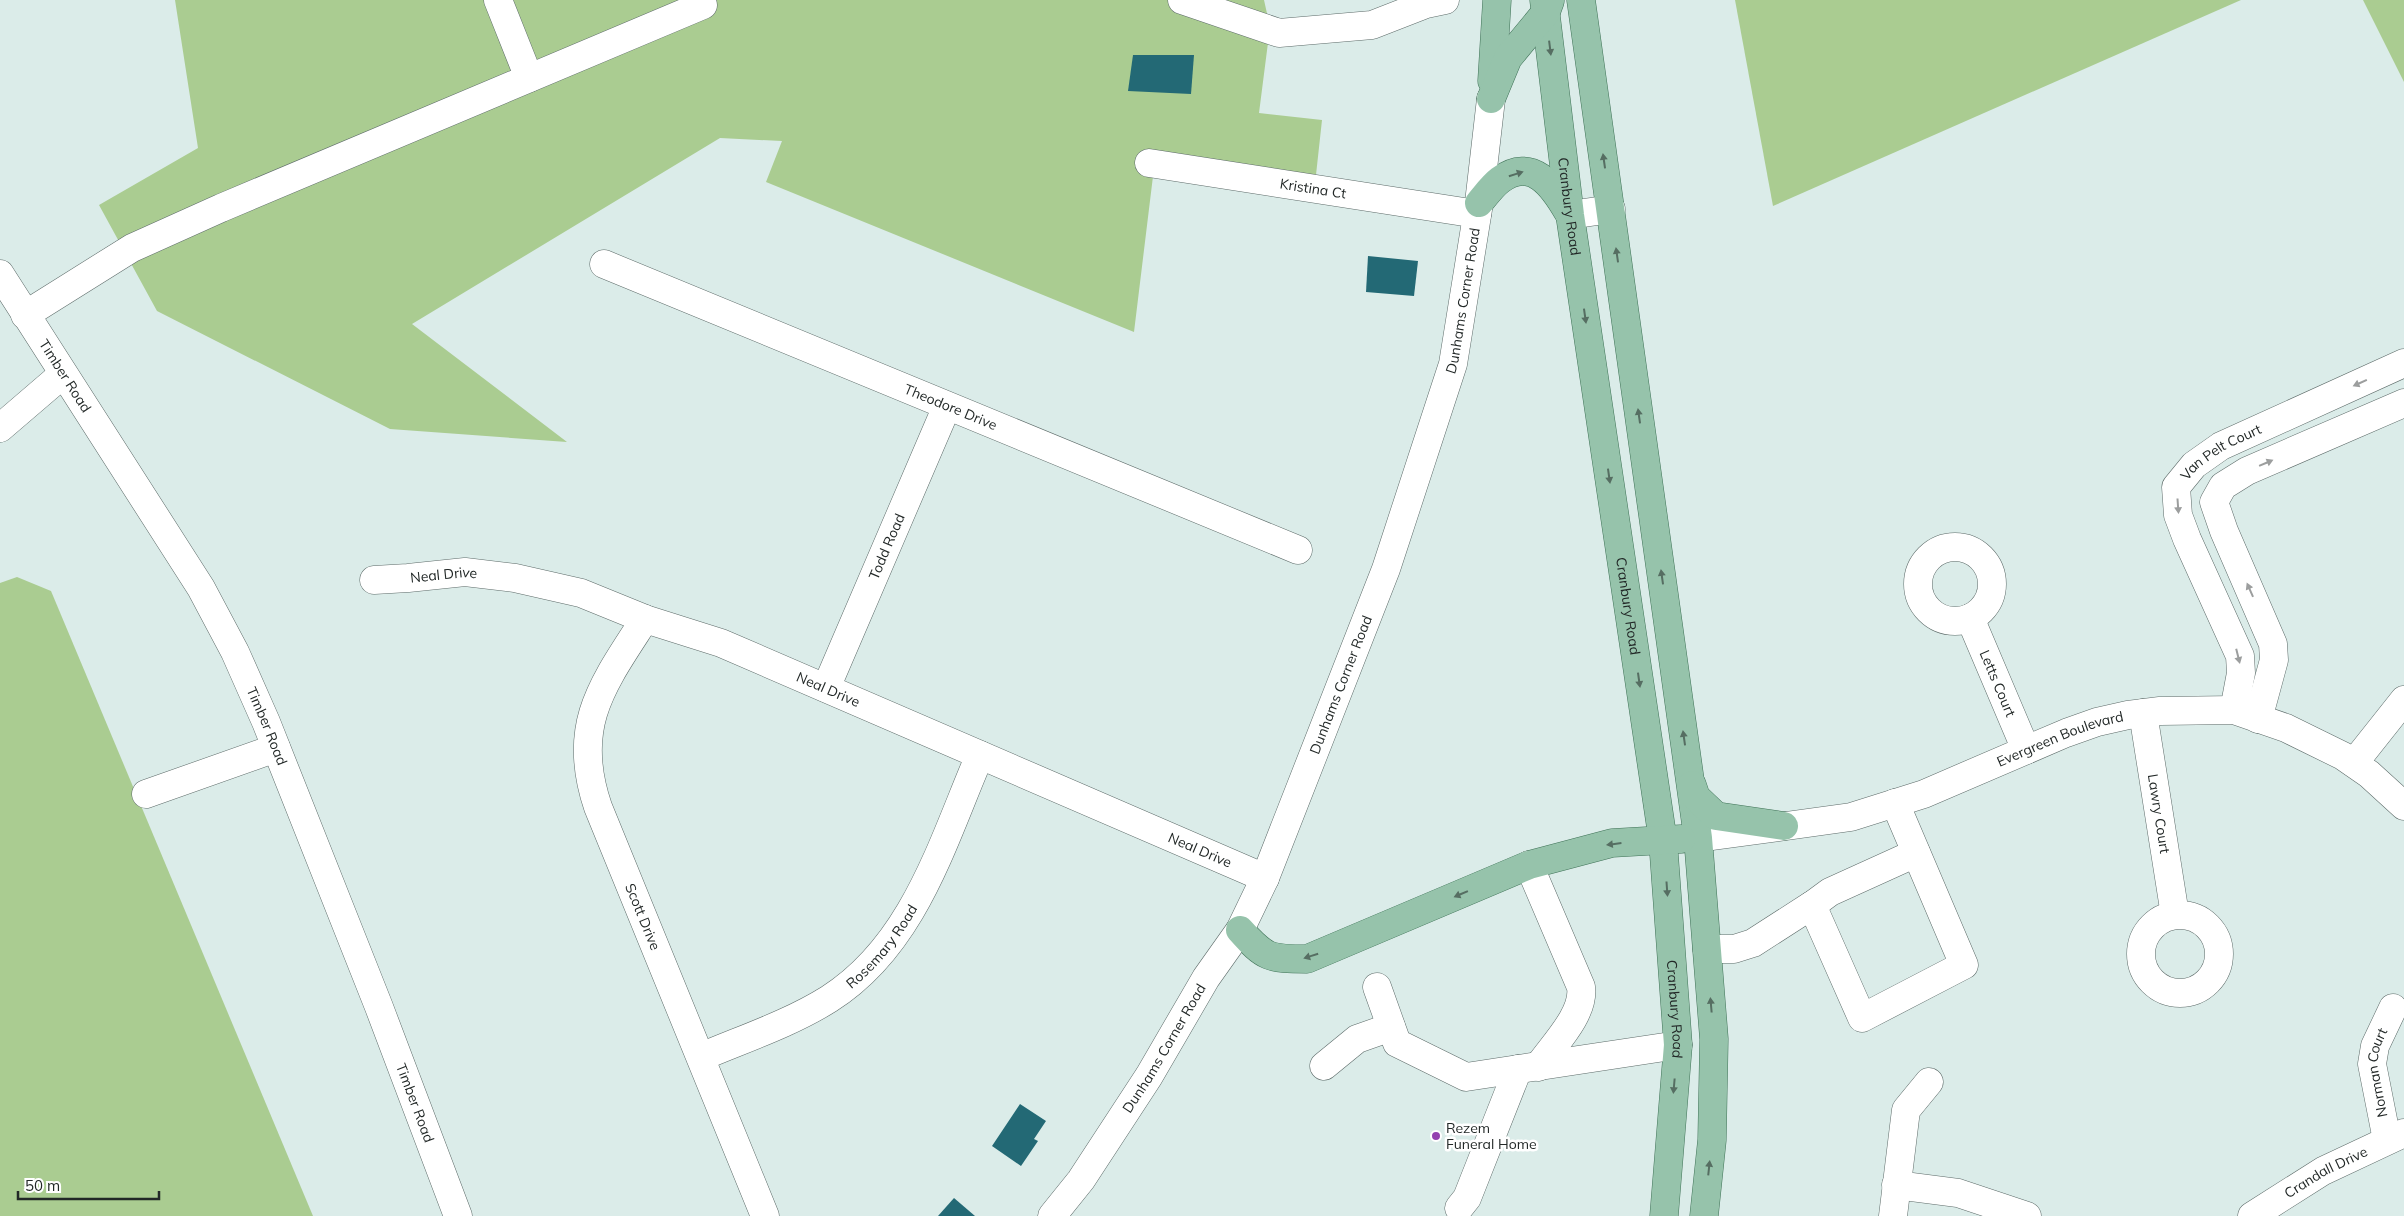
<svg xmlns="http://www.w3.org/2000/svg" width="2404" height="1216" font-family="Mulish,sans-serif">
<rect width="100%" height="100%" fill="#dbece9"/>
<g fill="#aacc91">
<path d="M175 0H1264L1270 27 1259 113 1322 120 1315 184 1154 168 1134 332 766 182 782 141 720 138 412 324 567 442 390 429 157 311 99 205 198 148Z"/>
<path d="M1735 0H2241L1773 206Z"/>
<path d="M2363 0H2404V82Z"/>
<path d="M17 577 51 591 313 1216H0V583Z"/>
</g>
<g fill="#236975">
<path d="M1133 55H1194L1191 94 1128 91Z"/>
<path d="M1368 256 1418 261 1414 296 1366 292Z"/>
<path d="M1020 1104 1046 1121 1034 1139 1038 1141 1021 1166 992 1146Z"/>
<path d="M954 1198 975 1216H938Z"/>
</g>
<g fill="none" stroke-linecap="round" stroke-linejoin="round">
<defs>
<g id="minor">
<path d="M498 0 529 78"/>
<path d="M1182 0 1279 33 1372 25 1426 4 1445 0"/>
<path id="s1" d="M1149 163 1477 214"/>
<path d="M1570 215 1611 209"/>
<path id="s2" d="M604 264 1298 550"/>
<path id="s3" d="M0 274 201 588 235 652 266 722 379 1007 458 1216"/>
<path d="M25 315 132 248 221 208 703 5"/>
<path d="M0 428 63 374"/>
<circle cx="1955" cy="584" r="37"/>
<path id="s4" d="M374 580 408 578 465 572 515 578 581 593 645 619 721 643 1265 878"/>
<path id="s5" d="M1970 618 2026 750"/>
<path id="s6" d="M645 619C603 684 570 725 598 807L765 1216"/>
<path id="s7" d="M826 688 947 406"/>
<path id="s8" d="M2234 710 2241 673 2240 656 2187 539 2178 515 2176 487 2194 465 2221 446 2404 363"/>
<path id="s9" d="M2143 713 2175 915"/>
<path d="M2258 719 2274 660 2273 644 2224 531 2214 502 2223 486 2247 471 2404 403"/>
<path d="M2354 763 2404 700"/>
<path d="M146 794 276 748"/>
<path id="s10" d="M1698 838 1851 817 1924 794 2066 733 2097 722 2128 715 2160 711 2234 710 2286 728 2343 756 2369 774 2404 806"/>
<path d="M1529 865 1581 987C1585 1014 1553 1045 1538 1067"/>
<path d="M1811 906 1830 892 1916 853"/>
<circle cx="2180" cy="954" r="39"/>
<path d="M1707 949H1734L1753 943 1812 905 1862 1018 1964 965 1895 803"/>
<path d="M1377 987 1397 1043 1466 1077 1678 1045"/>
<path id="s11" d="M701 1057C743 1039 789 1024 829 999 914 945 942 843 980 755"/>
<path d="M1324 1066 1357 1039 1391 1027"/>
<path id="s12" d="M2387 1140 2372 1064 2375 1046 2393 1008"/>
<path d="M1896 1185 1958 1193 2027 1216"/>
<path d="M1459 1208 1467 1198 1518 1069"/>
<path id="s13" d="M1052 1216 1081 1180 1149 1076 1206 978 1240 930 1265 878 1386 569 1453 364 1479 203 1491 99"/>
<path d="M1893 1216 1906 1110 1929 1082"/>
<path id="s14" d="M2252 1216 2323 1171 2404 1133"/>
</g>
<g id="major">
<path id="s15" d="M1544 0 1570 215 1663 841 1678 1045 1664 1216"/>
<path d="M1581 0 1698 838 1714 1039 1712 1140 1704 1216"/>
<path d="M1492 81 1497 0"/>
<path d="M1491 99 1508 58 1546 12 1550 1"/>
<path d="M1479 203C1485 196 1492 186 1500 180 1532 156 1553 186 1568 212"/>
<path d="M1692 785 1696 797 1716 816 1784 826"/>
<path d="M1240 930C1265 958 1269 959 1307 959L1529 865 1612 843 1681 839"/>
</g>
</defs>
<use href="#minor" stroke="#5d6b69" stroke-width="29"/>
<use href="#major" stroke="#407358" stroke-width="29"/>
<use href="#minor" stroke="#fff" stroke-width="28"/>
<use href="#major" stroke="#96c3ab" stroke-width="28"/>
</g>
<defs><path id="oneway-solid" d="M-6-.8H1V-3.2L6.5 0L1 3.2V.8H-6Z" transform="scale(1.25)"/></defs>
<g fill="#566e62">
<use href="#oneway-solid" transform="translate(1550 48) rotate(83)"/>
<use href="#oneway-solid" transform="translate(1604 161) rotate(-98)"/>
<use href="#oneway-solid" transform="translate(1516 174) rotate(-18)"/>
<use href="#oneway-solid" transform="translate(1617 255) rotate(-98)"/>
<use href="#oneway-solid" transform="translate(1585 316) rotate(82)"/>
<use href="#oneway-solid" transform="translate(1639 416) rotate(-98)"/>
<use href="#oneway-solid" transform="translate(1609 476) rotate(82)"/>
<use href="#oneway-solid" transform="translate(1662 577) rotate(-98)"/>
<use href="#oneway-solid" transform="translate(1639 680) rotate(82)"/>
<use href="#oneway-solid" transform="translate(1684 738) rotate(-98)"/>
<use href="#oneway-solid" transform="translate(1614 844) rotate(173)"/>
<use href="#oneway-solid" transform="translate(1667 889) rotate(86)"/>
<use href="#oneway-solid" transform="translate(1461 894) rotate(157)"/>
<use href="#oneway-solid" transform="translate(1311 956) rotate(163)"/>
<use href="#oneway-solid" transform="translate(1711 1005) rotate(-95)"/>
<use href="#oneway-solid" transform="translate(1674 1086) rotate(95)"/>
<use href="#oneway-solid" transform="translate(1709 1168) rotate(-84)"/>
</g>
<g fill="#9c9e9e">
<use href="#oneway-solid" transform="translate(2360 383) rotate(156)"/>
<use href="#oneway-solid" transform="translate(2266 463) rotate(-23)"/>
<use href="#oneway-solid" transform="translate(2178 506) rotate(86)"/>
<use href="#oneway-solid" transform="translate(2250 590) rotate(-114)"/>
<use href="#oneway-solid" transform="translate(2238 656) rotate(76)"/>
</g>
<circle fill="#9441b0" stroke="#fff" stroke-width="2" cx="1436" cy="1136" r="5"/>
<g text-anchor="middle" dominant-baseline="central" stroke-width="5" stroke-linejoin="round" paint-order="stroke">
<g font-size="14" fill="#222827" stroke="#fff">
<text stroke="none"><textPath href="#s1" startOffset="166">Kristina Ct</textPath></text>
<text stroke="none"><textPath href="#s15" startOffset="208">Cranbury Road</textPath></text>
<text stroke="none"><textPath href="#s13" startOffset="1012">Dunhams Corner Road</textPath></text>
<text stroke="none"><textPath href="#s3" startOffset="121">Timber Road</textPath></text>
<text stroke="none"><textPath href="#s2" startOffset="375">Theodore Drive</textPath></text>
<text stroke="none"><textPath href="#s8" startOffset="295">Van Pelt Court</textPath></text>
<text stroke="none"><textPath href="#s7" startOffset="154">Todd Road</textPath></text>
<text stroke="none"><textPath href="#s4" startOffset="70">Neal Drive</textPath></text>
<text stroke="none"><textPath href="#s15" startOffset="612">Cranbury Road</textPath></text>
<text stroke="none"><textPath href="#s5" startOffset="71">Letts Court</textPath></text>
<text stroke="none"><textPath href="#s13" startOffset="608">Dunhams Corner Road</textPath></text>
<text stroke="none"><textPath href="#s4" startOffset="475">Neal Drive</textPath></text>
<text stroke="none"><textPath href="#s3" startOffset="526">Timber Road</textPath></text>
<text stroke="none"><textPath href="#s10" startOffset="378">Evergreen Boulevard</textPath></text>
<text stroke="none"><textPath href="#s9" startOffset="102">Lawry Court</textPath></text>
<text stroke="none"><textPath href="#s4" startOffset="880">Neal Drive</textPath></text>
<text stroke="none"><textPath href="#s6" startOffset="322">Scott Drive</textPath></text>
<text stroke="none"><textPath href="#s11" startOffset="216">Rosemary Road</textPath></text>
<text stroke="none"><textPath href="#s15" startOffset="1018">Cranbury Road</textPath></text>
<text stroke="none"><textPath href="#s13" startOffset="202">Dunhams Corner Road</textPath></text>
<text stroke="none"><textPath href="#s12" startOffset="69">Norman Court</textPath></text>
<text stroke="none"><textPath href="#s3" startOffset="931">Timber Road</textPath></text>
<text stroke="none"><textPath href="#s14" startOffset="86">Crandall Drive</textPath></text>
</g>
<g font-size="14" fill="#222827" stroke="#fff" text-anchor="start">
<text x="1446" y="1128">Rezem<tspan x="1446" dy="16">Funeral Home</tspan></text>
</g>
</g>
<path d="M18 1191v8h141v-8" fill="none" stroke="#222827" stroke-width="2.5"/>
<text x="25" y="1191" font-size="15" fill="#222827" stroke="#ffffff" stroke-width="4" paint-order="stroke">50 m</text>
</svg>
